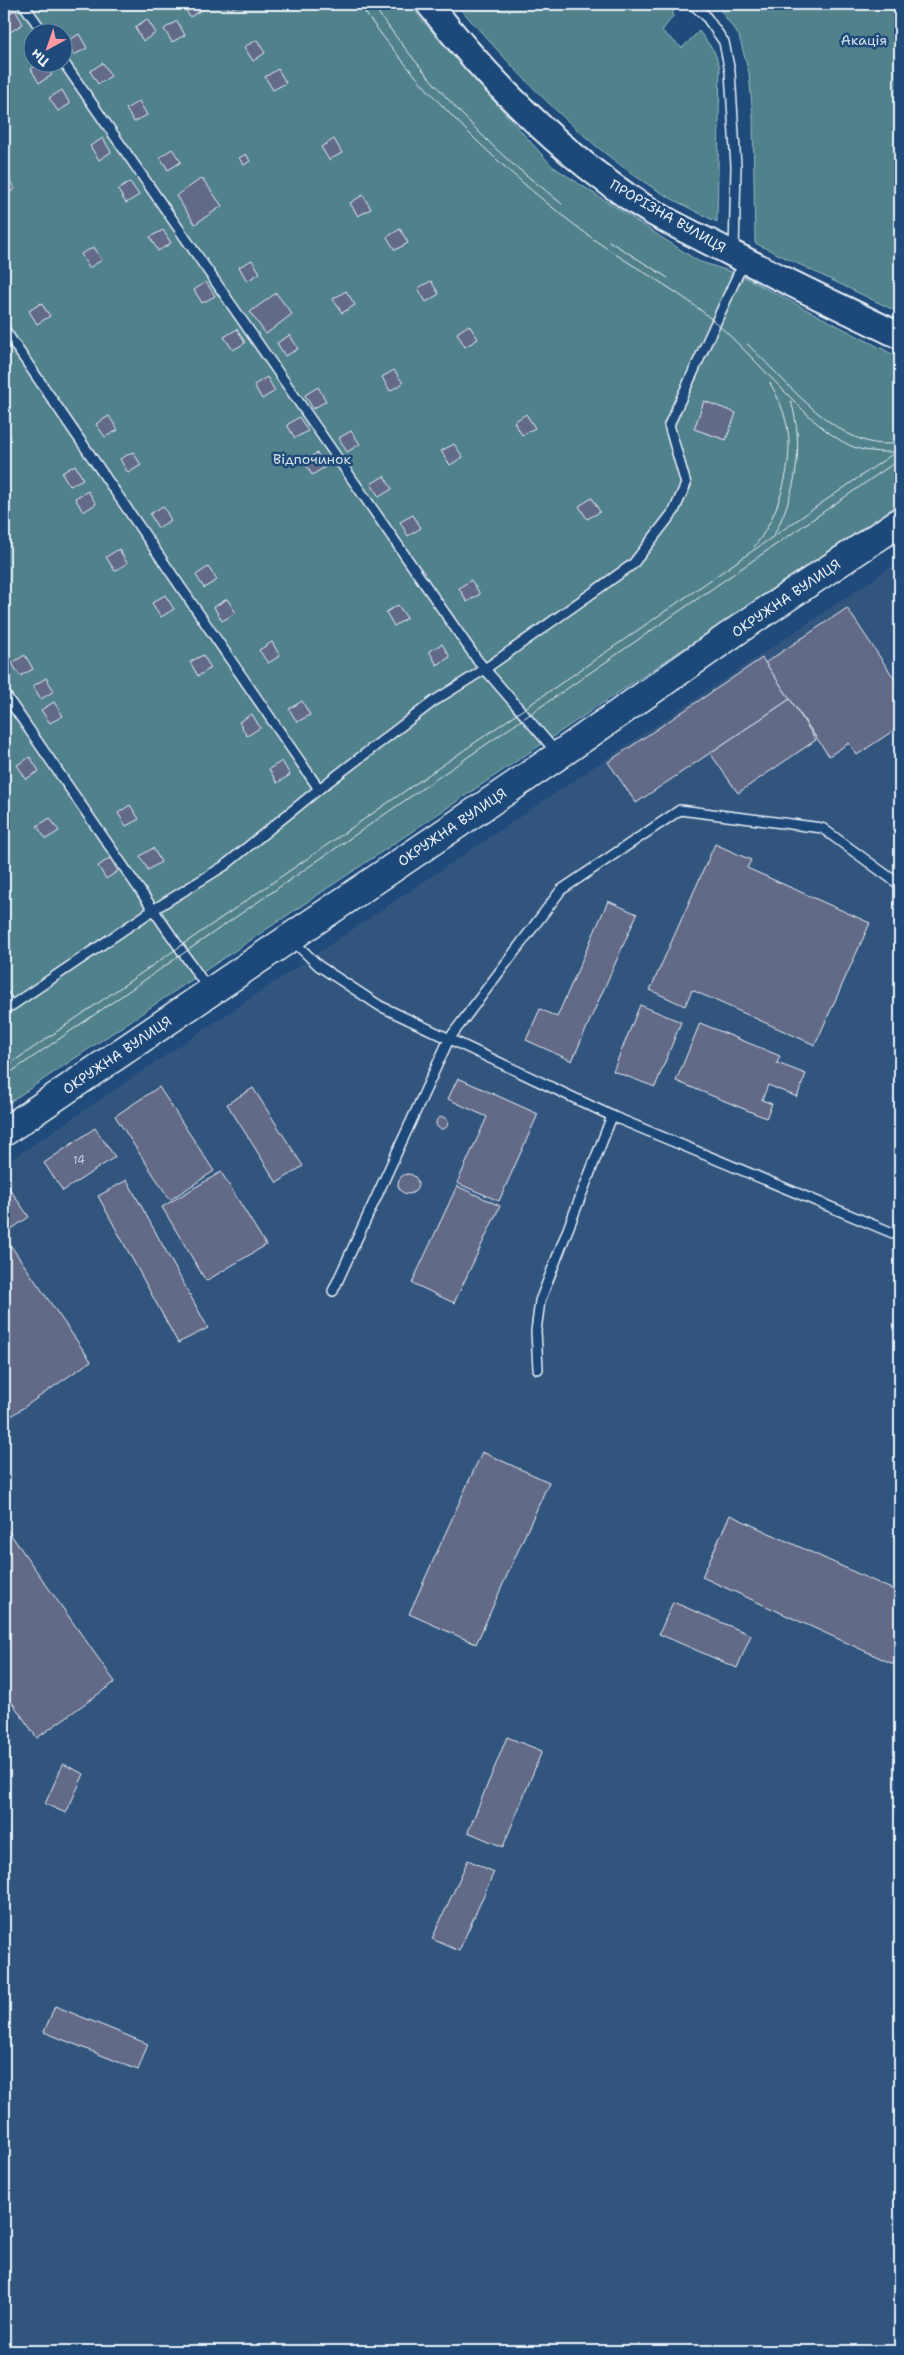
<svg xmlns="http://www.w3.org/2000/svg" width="904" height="2355" font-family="'Shantell Sans',sans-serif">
<rect width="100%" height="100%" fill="#1f4a7a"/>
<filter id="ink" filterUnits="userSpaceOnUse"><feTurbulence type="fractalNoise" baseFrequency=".02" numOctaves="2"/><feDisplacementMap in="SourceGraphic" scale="10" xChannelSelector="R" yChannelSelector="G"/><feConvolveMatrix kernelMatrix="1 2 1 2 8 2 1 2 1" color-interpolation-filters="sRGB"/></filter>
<g filter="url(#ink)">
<path fill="#33547e" d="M900 561V2351H4V1164Z"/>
<g fill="#51818b" stroke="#9cb9c2" fill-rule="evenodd">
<path d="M4 4H410L421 19 552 166 698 261 738 274 900 358V503L4 1106ZM32 32H62V62H32Z"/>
<path d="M456 4H669L673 9V16L662 31 682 48 699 31 714 51 720 67 717 222C689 208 660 194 634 175 566 127 511 66 456 4Z"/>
<path d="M716 4H900V313L755 243 753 117 749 73 739 36Z"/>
</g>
<g fill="#636b88" stroke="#e8f1f8">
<path d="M182 4H200L203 9 190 17Z"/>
<path d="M226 4H240L229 10Z"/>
<path d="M15 10 23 24 10 32 4 22V17Z"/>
<path d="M147 19 156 33 143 41 135 27Z"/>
<path d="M177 21 185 35 172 42 164 29Z"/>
<path d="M79 34 87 48 74 55 66 42Z"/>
<path d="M257 40 265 53 253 61 244 47Z"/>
<path d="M42 62H44L52 75 39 83 31 69Z"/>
<path d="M103 63 111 76 98 84 90 71Z"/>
<path d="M278 69 286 83 273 90 265 77Z"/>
<path d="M62 90 70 104 58 111 49 98Z"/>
<path d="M139 101 147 115 134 122 126 109Z"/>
<path d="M103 138 111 152 99 160 90 146Z"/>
<path d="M334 139 342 153 329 160 321 147Z"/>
<path d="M172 149 181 162 168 170 160 157Z"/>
<path d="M246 154 250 161 244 165 239 158Z"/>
<path d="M7 176 15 189 4 196V178Z"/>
<path d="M202 178 222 206 195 224 176 196Z"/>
<path d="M130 182 139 195 126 203 118 190Z"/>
<path d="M363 195 371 209 358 216 350 203Z"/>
<path d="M400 229 408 243 395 250 387 237Z"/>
<path d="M163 230 171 243 158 251 150 237Z"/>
<path d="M94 247 102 260 89 268 81 254Z"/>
<path d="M252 260 260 273 247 281 239 267Z"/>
<path d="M431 281 439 294 426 302 418 288Z"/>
<path d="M206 282 215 296 202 303 194 290Z"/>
<path d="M346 291 355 305 342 313 333 299Z"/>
<path d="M276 293 292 314 266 334 250 312Z"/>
<path d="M41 303 50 316 37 324 29 311Z"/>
<path d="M469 325 478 339 465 347 457 333Z"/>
<path d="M237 329 245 343 233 350 224 337Z"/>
<path d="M290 335 298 349 285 356 277 343Z"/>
<path d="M394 370 403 383 390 391 382 377Z"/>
<path d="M267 377 275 391 262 399 254 385Z"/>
<path d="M318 387 326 401 313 409 305 395Z"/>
<path d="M704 401 736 413 726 440 694 429Z"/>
<path d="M526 414 535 428 522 435 514 422Z"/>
<path d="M109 416 118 430 105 437 96 424Z"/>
<path d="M299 417 308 431 295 438 287 425Z"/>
<path d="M351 431 360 444 347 452 339 438Z"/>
<path d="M454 444 463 457 450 465 441 451Z"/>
<path d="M133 452 141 465 128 473 120 459Z"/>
<path d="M317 453 325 467 312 475 304 461Z"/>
<path d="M75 465 83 479 70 486 62 473Z"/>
<path d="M384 476 392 489 379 497 371 484Z"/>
<path d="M88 491 96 504 83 512 75 498Z"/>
<path d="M592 498 600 512 587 519 579 506Z"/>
<path d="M163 506 171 520 158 528 150 514Z"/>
<path d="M413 515 421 528 408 536 400 522Z"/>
<path d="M119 549 127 563 115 571 106 557Z"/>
<path d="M208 567 217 580 204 588 196 575Z"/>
<path d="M471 580 480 594 467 602 459 588Z"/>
<path d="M165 595 174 609 161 617 152 603Z"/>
<path d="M227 599 236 613 222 621 214 607Z"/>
<path d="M398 605 407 618 394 626 386 612Z"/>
<path d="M847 608 900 687V726L857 755 849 743 829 756 765 663Z"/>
<path d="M272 642 280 656 268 663 259 650Z"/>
<path d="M442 644 450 657 437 665 429 651Z"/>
<path d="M25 655 33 669 20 676 12 663Z"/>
<path d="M203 655 211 668 198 676 190 662Z"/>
<path d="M762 658 790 699 636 803 608 762Z"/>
<path d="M46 678 54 691 41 699 33 686Z"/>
<path d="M790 699 816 740 738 793 710 753Z"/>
<path d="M302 701 310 715 297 722 289 709Z"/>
<path d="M54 702 63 716 50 723 41 710Z"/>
<path d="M252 714 260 728 247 736 239 722Z"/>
<path d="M30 757 39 771 26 779 17 765Z"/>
<path d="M282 761 290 775 277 783 269 769Z"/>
<path d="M130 805 139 819 126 826 118 813Z"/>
<path d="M50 818 59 831 46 839 37 826Z"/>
<path d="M715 844 751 860 747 868 870 923 815 1045 692 990 685 1006 650 990Z"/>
<path d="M153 848 161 862 148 870 140 856Z"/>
<path d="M110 858 118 871 106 879 98 866Z"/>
<path d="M608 901 637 914 572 1061 526 1040 540 1009 557 1017Z"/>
<path d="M640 1005 681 1022 655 1087 613 1071Z"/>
<path d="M700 1023 780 1056 777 1063 806 1074 797 1097 768 1085 762 1100 772 1104 766 1118 676 1081Z"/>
<path d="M458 1078 538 1114 499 1201 457 1183 487 1117 448 1099Z"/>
<path d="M159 1087 214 1171 170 1200 115 1116Z"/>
<path d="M253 1088 303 1166 277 1183 227 1104Z"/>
<circle cx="442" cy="1123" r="6"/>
<path d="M95 1128 115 1157 63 1191 44 1163Z"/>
<path d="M221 1172 266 1245 206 1281 162 1207Z"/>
<circle cx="408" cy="1184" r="10"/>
<path d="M127 1180 208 1328 178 1343 98 1196Z"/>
<path d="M5 1182 29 1217 4 1234V1183Z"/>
<path d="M457 1186 500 1206 454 1303 412 1283Z"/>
<path d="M4 1236 91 1361 4 1421Z"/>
<path d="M482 1452 549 1482 476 1644 409 1614Z"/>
<path d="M730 1515 900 1593V1667L702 1577Z"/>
<path d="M4 1525 115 1682 37 1738 4 1691Z"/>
<path d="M673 1602 751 1635 737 1668 659 1634Z"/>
<path d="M507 1737 542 1751 503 1847 468 1832Z"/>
<path d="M63 1764 84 1774 66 1813 45 1804Z"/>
<path d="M468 1860 494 1872 459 1951 432 1939Z"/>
<path d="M55 2006 148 2044 138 2070 44 2032Z"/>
</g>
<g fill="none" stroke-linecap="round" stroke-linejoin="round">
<defs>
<g id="lane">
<path d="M23 4 43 32"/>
<path d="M692 4 705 15 724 42 730 72 736 166 734 252"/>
<path d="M62 60 478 661 557 753"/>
<path d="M4 329 319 789"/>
<path d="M4 693 208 989"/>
<path d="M292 940 319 966 380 1006 612 1116 540 1301 536 1331 538 1369"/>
<path d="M4 996 11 1006 153 910 224 866 319 789 434 701 485 669 633 564 674 511 686 484 669 425 738 274 747 263"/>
<path d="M612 1116 900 1236"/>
<path d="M333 1291 449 1039 561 890 680 810 822 828 900 885"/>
</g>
<path id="secondary" d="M429 4C485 76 552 144 627 196 660 219 698 236 733 254 789 283 845 309 900 336"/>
<path id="primary" d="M4 1132 559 755 745 625 900 522"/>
</defs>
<use href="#lane" stroke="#e8f1f8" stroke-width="12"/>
<use href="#secondary" stroke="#e8f1f8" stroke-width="29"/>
<use href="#primary" stroke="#e8f1f8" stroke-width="31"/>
<use href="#lane" stroke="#1f4a7a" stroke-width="9"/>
<use href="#secondary" stroke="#1f4a7a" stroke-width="25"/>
<use href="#primary" stroke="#1f4a7a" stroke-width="28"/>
<g stroke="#e8f1f8" stroke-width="1">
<path d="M359 4C423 95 506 175 596 241 631 266 669 285 703 312 734 337 761 368 789 396 808 415 827 435 851 446 864 452 881 452 895 452"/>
<path d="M372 4C408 55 449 103 494 147 515 168 540 185 562 204"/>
<path d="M609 241 668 278"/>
<path d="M747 344C784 377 843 458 900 442"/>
<path d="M774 535C796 492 805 448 791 401"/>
<path d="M754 547C776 520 790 476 789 441 788 421 780 400 770 383"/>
<path d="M4 1068 900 449"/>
<path d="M4 1077 900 459"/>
</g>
</g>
</g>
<g text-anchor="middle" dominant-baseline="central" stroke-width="5" stroke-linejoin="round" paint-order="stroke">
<g font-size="11" fill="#c7d0dc">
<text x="79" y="1160">14</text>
</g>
<g font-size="14" fill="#d1e0e8" stroke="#1f4a7a">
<text x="864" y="40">Акація</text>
<text x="312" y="459">Відпочинок</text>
</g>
<g font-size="14" fill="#e8f1f8" stroke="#1f4a7a">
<text transform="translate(668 216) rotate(30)">ПРОРІЗНА ВУЛИЦЯ</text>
<text transform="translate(786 598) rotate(-34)">ОКРУЖНА ВУЛИЦЯ</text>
<text transform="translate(452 827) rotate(-34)">ОКРУЖНА ВУЛИЦЯ</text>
<text transform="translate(117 1055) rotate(-34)">ОКРУЖНА ВУЛИЦЯ</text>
</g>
</g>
<rect width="904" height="2355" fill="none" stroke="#1f4a7a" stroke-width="20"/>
<rect x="10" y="10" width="884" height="2335" fill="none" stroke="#e8f1f8" stroke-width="2" filter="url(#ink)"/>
<g transform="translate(48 48) rotate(220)"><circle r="24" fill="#1f4a7a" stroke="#6f8dac"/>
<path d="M0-4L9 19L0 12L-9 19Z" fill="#ff9aa2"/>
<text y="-8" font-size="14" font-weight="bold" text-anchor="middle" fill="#e8f1f8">Пн</text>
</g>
</svg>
